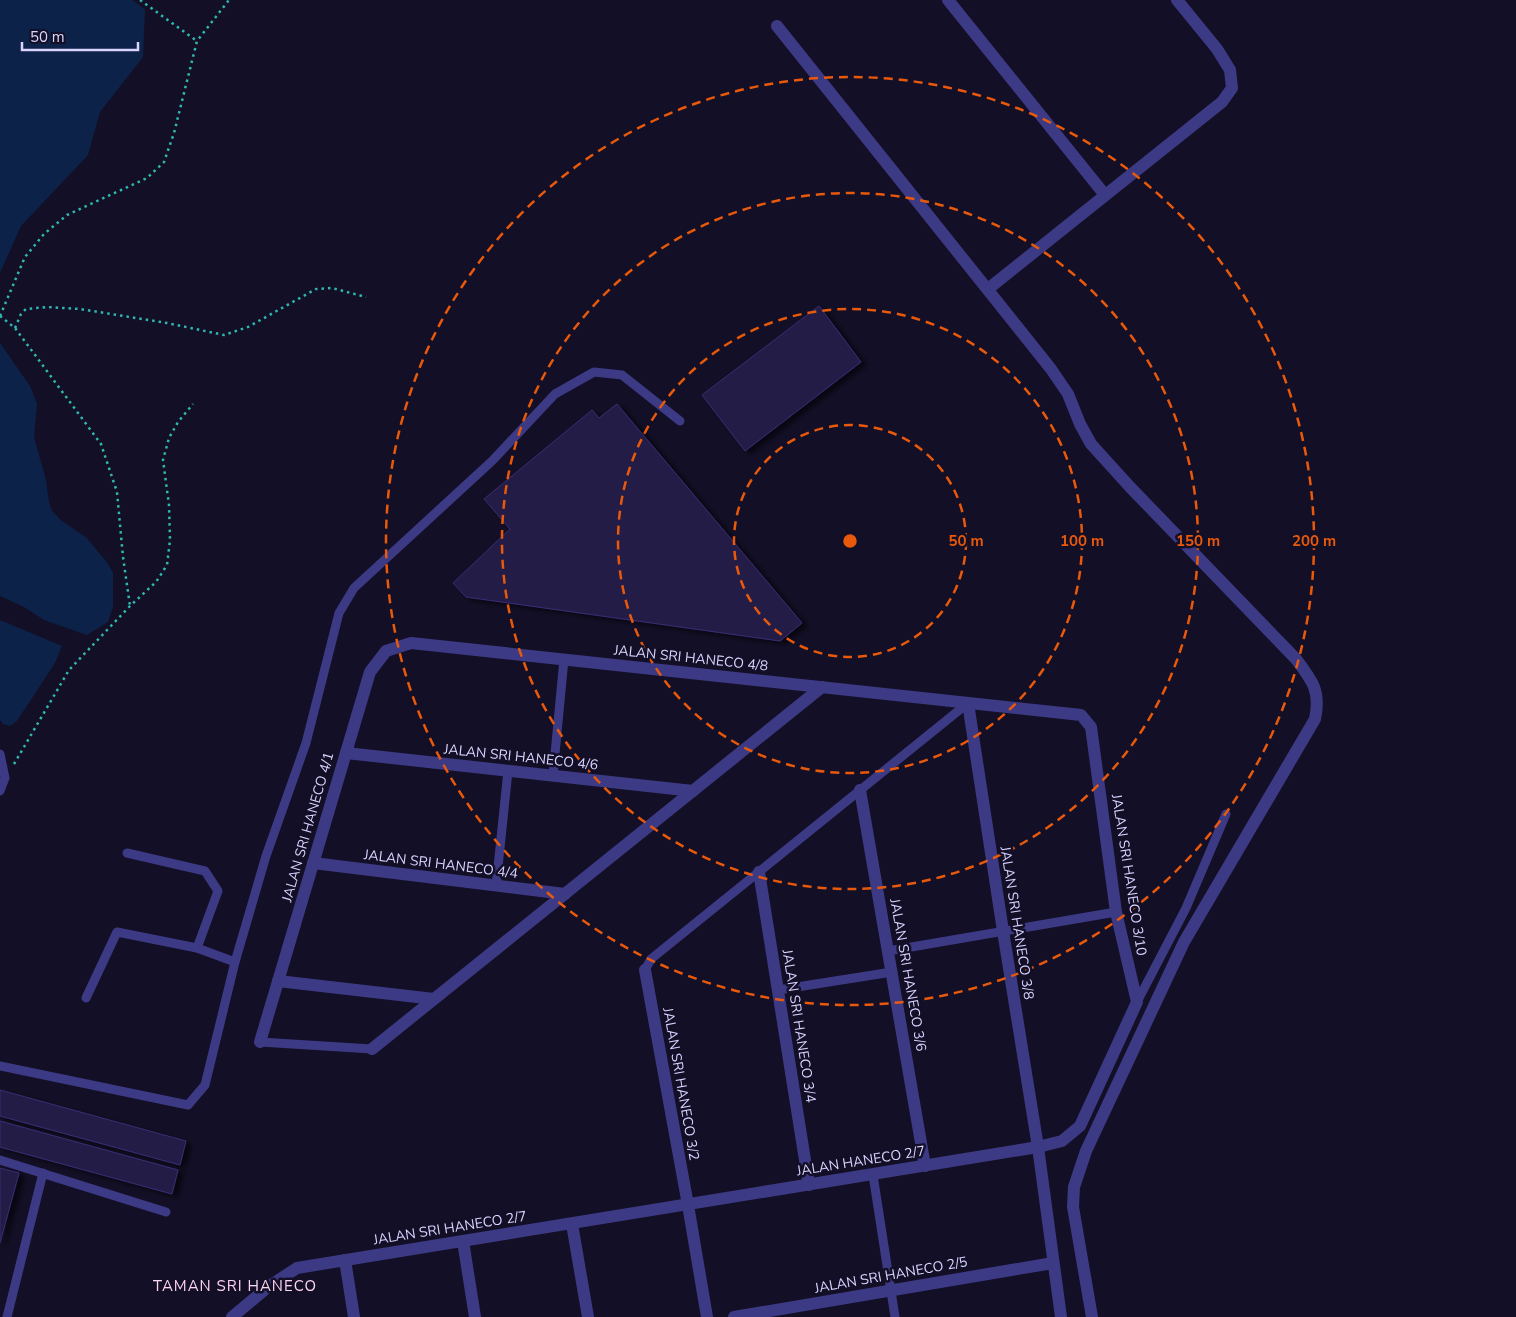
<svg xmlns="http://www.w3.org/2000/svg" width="1516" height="1317" font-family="'Nunito Sans',sans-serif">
<defs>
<filter id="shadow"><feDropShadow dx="5.5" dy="3" stdDeviation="2.5" flood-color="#0009"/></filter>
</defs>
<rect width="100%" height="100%" fill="#130f26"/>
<g fill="#0c2248">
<path d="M0 0H132L145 9 143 57 100 112 88 155 21 226 0 273Z"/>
<path d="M0 343 30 386 37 404 34 437 46 480 49 502 52 511 62 521 87 538 108 564 113 573V607L108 622 87 635 44 620 24 607 0 596Z"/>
<path d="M0 620 62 646 55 663 17 721 10 726 3 724 0 720Z"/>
</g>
<g fill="#241b47" stroke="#3b2d73" filter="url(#shadow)">
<path d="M819 306 861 362 745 451 702 395Z"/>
<path d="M617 404 802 623 780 641 466 597 453 583 510 529 484 499 592 410 599 418Z"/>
<path d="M0 1090 186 1141 180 1165 0 1116Z"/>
<path d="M0 1121 178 1170 172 1194 0 1147Z"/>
<path d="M0 1168 19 1173 0 1243Z"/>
</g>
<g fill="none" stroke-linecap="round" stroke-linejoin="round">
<g stroke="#2fb8b0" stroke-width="2.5" stroke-dasharray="2.5 4" stroke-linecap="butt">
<path d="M140 0 197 41"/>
<path d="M0 316 25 257 44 234 67 215 147 178 164 162 174 133 197 41 229 0"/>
<path d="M0 316 15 328 101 444 117 492 123 557 130 606"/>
<path d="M15 328 21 314 26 309 47 307 80 309 167 323 224 335 248 327 316 289 332 288 366 297"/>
<path d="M14 764 69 670 130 606 156 582 167 565 170 540 169 505 163 460 169 438 178 422 193 404"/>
</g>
<g stroke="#3d3a85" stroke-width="9">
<path d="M0 754 5 778 0 791"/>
<path d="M553 775 564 659"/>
<path d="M127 853 205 871 218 891 197 948"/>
<path d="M496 886 508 771"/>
<path d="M888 951 1116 912"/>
<path d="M645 970 651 959 968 703"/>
<path d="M778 990 892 972"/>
<path d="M86 998 117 932 197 948 235 962"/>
<path d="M1137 1002 1186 908 1226 814"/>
<path d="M260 1042 372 1049"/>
<path d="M0 1066 188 1105 205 1085 235 962 266 856 306 743 339 613 354 588 492 461 555 394 594 372 622 375 680 421"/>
<path d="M0 1160 166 1212"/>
<path d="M873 1175 895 1317"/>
<path d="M7 1317 43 1173"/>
</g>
<g stroke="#3d3a85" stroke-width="12">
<path d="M948 0 1105 195"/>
<path d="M777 26 1051 369 1068 394 1080 424 1091 444 1130 487 1296 659C1312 680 1321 691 1315 719L1184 942 1086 1151 1074 1187 1073 1207 1092 1317"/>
<path d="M988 289 1222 102 1232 88 1230 70 1217 49 1177 0"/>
<path d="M968 703 1003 931 1038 1147 1061 1317"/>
<path d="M346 753 693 791"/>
<path d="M860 790 925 1166"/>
<path d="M313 863 565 894"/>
<path d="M759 872 809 1185"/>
<path d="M645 970 688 1205 707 1317"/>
<path d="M278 981 434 999"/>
<path d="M372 1049 822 687"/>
<path d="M572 1224 588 1317"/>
<path d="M463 1241 475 1317"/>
<path d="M345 1260 354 1317"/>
<path d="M232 1317 268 1287 297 1268 1038 1147 1062 1141 1080 1126 1137 1002 1116 912 1091 727 1081 715 411 643 386 651 370 672 260 1042"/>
<path d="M734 1317 1053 1263"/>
</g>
</g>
<g fill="none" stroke="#e8590c" stroke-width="2.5" stroke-dasharray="9 6">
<circle cx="850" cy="541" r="116"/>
<circle cx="850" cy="541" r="232"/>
<circle cx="850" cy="541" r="348"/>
<circle cx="850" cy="541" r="464"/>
</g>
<g text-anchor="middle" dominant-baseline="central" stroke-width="5" stroke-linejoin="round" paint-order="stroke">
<g font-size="14" fill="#d9d4ff" stroke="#130f26">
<text transform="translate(691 658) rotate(6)">JALAN SRI HANECO 4/8</text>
<text transform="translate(521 757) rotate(6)">JALAN SRI HANECO 4/6</text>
<text transform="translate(308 827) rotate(-74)">JALAN SRI HANECO 4/1</text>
<text transform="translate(441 864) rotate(7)">JALAN SRI HANECO 4/4</text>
<text transform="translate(1129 875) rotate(81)">JALAN SRI HANECO 3/10</text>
<text transform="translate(1017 923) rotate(81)">JALAN SRI HANECO 3/8</text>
<text transform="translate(908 975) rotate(80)">JALAN SRI HANECO 3/6</text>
<text transform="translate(799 1026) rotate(81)">JALAN SRI HANECO 3/4</text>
<text transform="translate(681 1084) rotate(80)">JALAN SRI HANECO 3/2</text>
<text transform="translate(861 1161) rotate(-9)">JALAN HANECO 2/7</text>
<text transform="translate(450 1228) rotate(-9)">JALAN SRI HANECO 2/7</text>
<text transform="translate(891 1275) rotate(-10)">JALAN SRI HANECO 2/5</text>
</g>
<g font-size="15" letter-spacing="1" fill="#ffd6f0" stroke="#130f26">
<text x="235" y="1286">TAMAN SRI HANECO</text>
</g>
</g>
<circle cx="850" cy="541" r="8" fill="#e8590c" stroke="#130f26" stroke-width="2.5"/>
<g font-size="15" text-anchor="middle" font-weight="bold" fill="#e8590c" stroke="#130f26" stroke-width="5" stroke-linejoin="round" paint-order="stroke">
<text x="966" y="546">50 m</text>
<text x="1082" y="546">100 m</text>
<text x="1198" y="546">150 m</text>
<text x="1314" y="546">200 m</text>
</g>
<path d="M22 42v8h116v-8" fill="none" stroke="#d9d4ff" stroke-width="2.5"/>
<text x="30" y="42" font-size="15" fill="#d9d4ff" stroke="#130f26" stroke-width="4" paint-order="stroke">50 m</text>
</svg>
